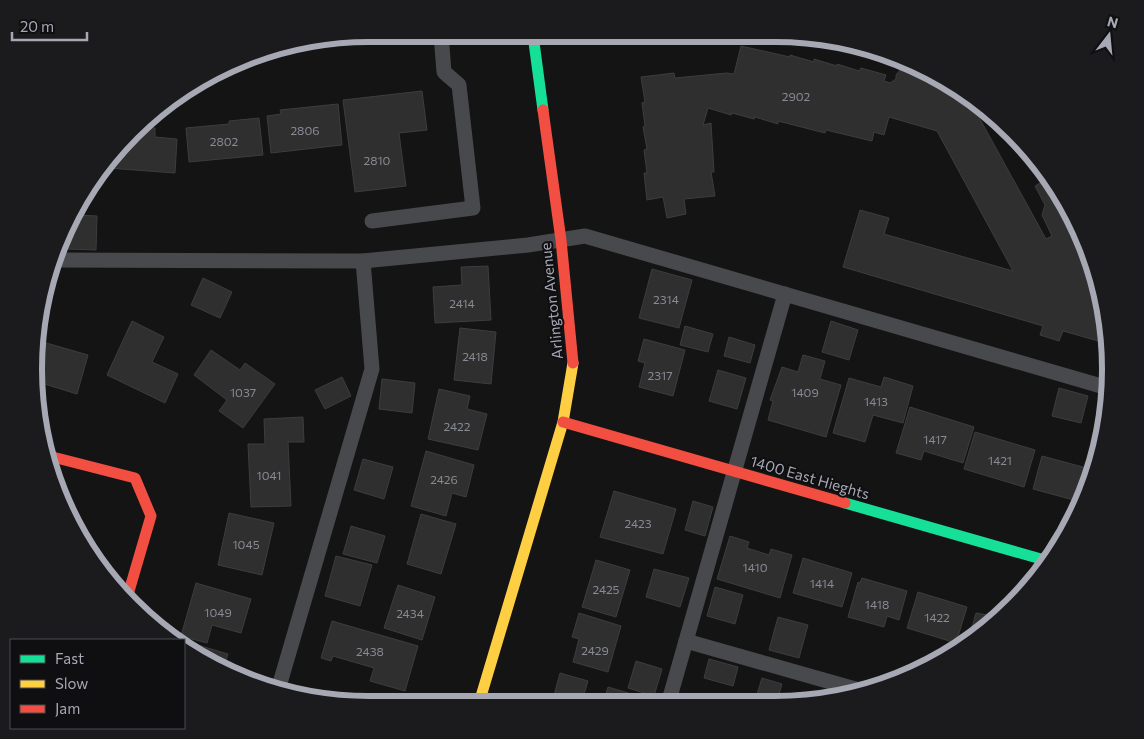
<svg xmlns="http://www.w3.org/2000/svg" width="1144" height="739" font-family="Commissioner,sans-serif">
<rect width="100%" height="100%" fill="#141414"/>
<g fill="#2f2f30" stroke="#3d3d40">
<path d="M741 46 790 57V55L814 62V59L837 66V64L859 71 861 68 886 75 884 81 890 83 896 79V75L906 63 923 68 978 105 980 108 975 110 1046 239 1052 236 1042 215 1045 205 1035 186 1049 178 1075 221 1099 282 1109 344 1063 331 1059 341 1040 335 1043 326 843 267 860 210 889 218 884 234 1013 271 937 131 889 117 884 135 874 132 872 141 826 130 825 133 778 121V124L755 117 754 119 732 113 731 115 708 108 703 125 711 123 714 172H711L715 196 684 199 686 214 667 218 663 197 647 200 644 173H647L644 150 647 149 643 127 645 126 642 103 645 102 641 77 674 73 675 78 727 73 734 74Z"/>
<path d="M422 91 427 130 399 133 406 186 355 192 343 100Z"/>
<path d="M338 104 342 145 271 153 267 116 281 114 280 110Z"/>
<path d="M259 118 263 155 189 162 186 128 229 124V121Z"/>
<path d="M144 127 155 128V137L177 139 175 173 108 168V160Z"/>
<path d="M77 215 97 216 96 250 67 249 68 232Z"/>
<path d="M488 266 491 320 435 323 433 287 462 285 461 267Z"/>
<path d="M652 269 692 280 679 328 639 318Z"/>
<path d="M203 278 232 292 220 318 191 305Z"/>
<path d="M132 321 164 337 152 362 178 374 165 403 107 375Z"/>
<path d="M831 321 858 330 849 360 822 352Z"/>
<path d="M685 326 713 334 708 352 680 345Z"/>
<path d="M460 328 496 332 491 384 454 380Z"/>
<path d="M729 337 755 345 750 363 724 356Z"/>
<path d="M644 339 685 350 673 396 639 387 645 363 638 361Z"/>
<path d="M36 340 88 355 77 394 38 382 34 348Z"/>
<path d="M211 350 240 370 245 363 275 384 243 428 219 411 227 400 194 375Z"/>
<path d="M803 355 825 361 820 379 841 385 826 437 768 420 773 401 770 400 782 367 798 372Z"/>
<path d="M718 370 746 378 737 409 709 401Z"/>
<path d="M342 377 351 396 325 409 315 390Z"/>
<path d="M884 377 913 386 903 423 873 415 865 442 833 433 849 378 881 387Z"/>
<path d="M382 379 415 383 412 413 379 409Z"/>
<path d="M1059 388 1088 396 1081 423 1052 416Z"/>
<path d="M439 389 470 396 467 409 487 414 478 450 428 439Z"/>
<path d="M910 407 974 427 963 463 924 451 921 460 896 453Z"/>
<path d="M303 417 304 442H288L291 506 251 507 248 444H265L264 419Z"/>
<path d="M975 432 1035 450 1024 487 964 469Z"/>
<path d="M426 451 474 465 466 497 452 493 446 516 411 506Z"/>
<path d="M1042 456 1094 470 1081 502 1033 489Z"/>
<path d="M363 459 393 467 384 499 354 490Z"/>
<path d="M614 491 676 509 663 554 600 537Z"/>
<path d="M693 501 713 507 705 536 685 530Z"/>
<path d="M229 513 274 523 262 575 218 565Z"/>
<path d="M421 514 456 524 441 574 407 564Z"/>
<path d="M73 518 82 520 79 531Z"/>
<path d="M351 526 385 536 377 563 343 554Z"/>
<path d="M730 536 749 542 747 548 769 555 771 549 792 555 780 598 717 579Z"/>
<path d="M336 556 372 565 360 606 325 596Z"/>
<path d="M803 558 852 573 842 607 793 593Z"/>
<path d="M596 560 630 570 616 617 582 607Z"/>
<path d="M654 569 689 578 680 607 646 597Z"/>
<path d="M862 578 907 591 899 620 887 616 884 627 848 617 858 582 860 583Z"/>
<path d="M196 583 251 599 241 633 212 625 207 643 181 636Z"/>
<path d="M398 585 435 597 422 640 384 628Z"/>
<path d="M715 587 743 595 735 624 707 616Z"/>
<path d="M918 592 967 607 956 643 907 628Z"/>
<path d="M579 613 621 626 608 672 573 662 579 639 572 637Z"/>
<path d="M976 613 999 617 974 639 969 638Z"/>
<path d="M778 617 808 625 799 658 769 650Z"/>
<path d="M332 621 418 646 405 691 370 681 374 668 333 656 331 661 321 658Z"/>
<path d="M191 643 228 654 223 669 190 648Z"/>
<path d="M928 655 942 659 924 670Z"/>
<path d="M709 659 738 667 733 686 704 678Z"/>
<path d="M636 661 662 669 654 696 628 688Z"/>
<path d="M560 673 588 681 582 701 591 704 552 703Z"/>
<path d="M762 678 782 684 776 704H754Z"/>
<path d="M608 687 635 695 633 704H603Z"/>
</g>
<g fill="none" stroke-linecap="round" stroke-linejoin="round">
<g stroke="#48494d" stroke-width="15">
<path d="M372 221 473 208 459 85 444 72 441 34"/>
<path d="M52 260 363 261 528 245 585 236 1108 388"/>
<path d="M686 641 866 692"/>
<path d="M278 690 372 369 363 261"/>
<path d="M668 704 785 294"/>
</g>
<g stroke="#16e098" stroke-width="11">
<path d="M533 35 543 110"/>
<path d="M845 503 1048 561"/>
</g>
<path stroke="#ffcf43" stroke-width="11" d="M479 703 563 422 573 363"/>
<g stroke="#f24e42" stroke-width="11">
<path d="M543 110 561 240 573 363"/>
<path d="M563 422 845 503"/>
<path d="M45 455 135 478 151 516 127 598"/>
</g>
</g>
<g text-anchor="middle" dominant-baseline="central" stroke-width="4" stroke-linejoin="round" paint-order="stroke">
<g font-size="12" fill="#888a93">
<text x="796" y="96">2902</text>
<text x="305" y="130">2806</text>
<text x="224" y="141">2802</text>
<text x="377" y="160">2810</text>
<text x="666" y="299">2314</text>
<text x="462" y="303">2414</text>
<text x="475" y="356">2418</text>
<text x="660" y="375">2317</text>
<text x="243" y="392">1037</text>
<text x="805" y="392">1409</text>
<text x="876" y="401">1413</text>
<text x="457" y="426">2422</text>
<text x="935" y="439">1417</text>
<text x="1000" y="460">1421</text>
<text x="269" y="475">1041</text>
<text x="444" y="479">2426</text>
<text x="638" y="523">2423</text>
<text x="246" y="544">1045</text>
<text x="755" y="567">1410</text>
<text x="822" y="583">1414</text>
<text x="606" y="589">2425</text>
<text x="877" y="604">1418</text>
<text x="218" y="612">1049</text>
<text x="410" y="613">2434</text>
<text x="937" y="617">1422</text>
<text x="595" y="650">2429</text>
<text x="370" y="651">2438</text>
</g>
<g font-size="15" fill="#a6a8b4" stroke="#0f0e10">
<text transform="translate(551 301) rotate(-96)">Arlington Avenue</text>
<text transform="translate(810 477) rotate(16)">1400 East Hieghts</text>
</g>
</g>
<path d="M0 0H1144V739H0ZM369 42H775A327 327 0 0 1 1102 369V369A327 327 0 0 1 775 696H369A327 327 0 0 1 42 369V369A327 327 0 0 1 369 42Z" fill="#1b1a1d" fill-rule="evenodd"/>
<path fill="none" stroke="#a6a8b4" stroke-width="6" d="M369 42H775A327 327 0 0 1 1102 369V369A327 327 0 0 1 775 696H369A327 327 0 0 1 42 369V369A327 327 0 0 1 369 42Z"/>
<rect x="10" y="639" width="175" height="90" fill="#0f0e10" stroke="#4b4c52"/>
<rect x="20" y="655" width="25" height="8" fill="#16e098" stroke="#4b4c52"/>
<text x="55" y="664" font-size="15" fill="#a6a8b4">Fast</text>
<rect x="20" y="680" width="25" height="8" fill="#ffcf43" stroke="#4b4c52"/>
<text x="55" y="689" font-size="15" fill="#a6a8b4">Slow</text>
<rect x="20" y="705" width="25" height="8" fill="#f24e42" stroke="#4b4c52"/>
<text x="55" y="714" font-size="15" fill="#a6a8b4">Jam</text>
<g transform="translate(1109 35) rotate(16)" stroke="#0f0e10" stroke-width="4" paint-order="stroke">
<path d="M0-4L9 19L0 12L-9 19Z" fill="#a6a8b4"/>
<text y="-8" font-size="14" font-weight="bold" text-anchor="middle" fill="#a6a8b4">N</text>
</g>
<path d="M12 32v8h75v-8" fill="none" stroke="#a6a8b4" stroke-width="2.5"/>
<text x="20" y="32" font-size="15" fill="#a6a8b4" stroke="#0f0e10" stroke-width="4" paint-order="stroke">20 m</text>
</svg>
